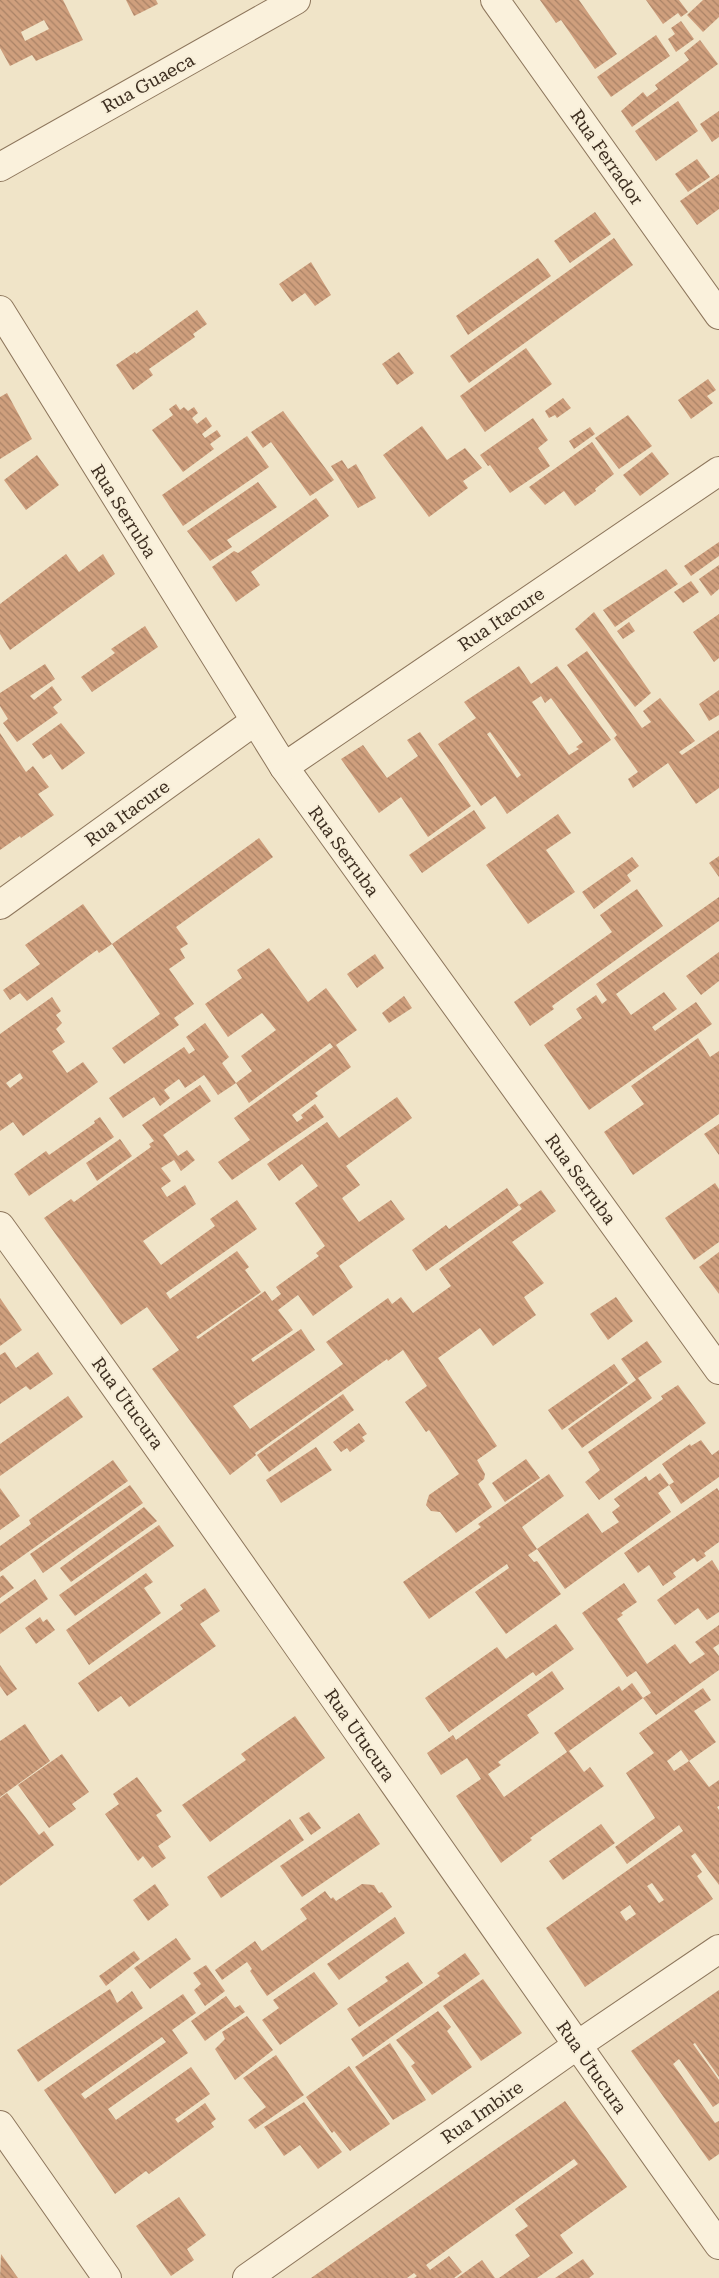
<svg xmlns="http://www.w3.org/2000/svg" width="719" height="2278" font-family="'Roboto Serif',serif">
<defs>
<pattern id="building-back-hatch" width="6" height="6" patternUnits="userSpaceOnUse" patternTransform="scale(1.25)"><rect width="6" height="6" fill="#cf9f7d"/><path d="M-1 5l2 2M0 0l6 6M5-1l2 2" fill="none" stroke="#a98266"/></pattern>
</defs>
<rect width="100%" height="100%" fill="#f0e4c8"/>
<g fill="url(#building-back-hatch)" fill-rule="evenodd">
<path d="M0 0H63L83 40 36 61 32 55 10 66 0 48ZM44 20 49 29 25 41 21 32Z"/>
<path d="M126 0H156L158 4 134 16Z"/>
<path d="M540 0H579L617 54 595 69 561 20 556 23Z"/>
<path d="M646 0H679L688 12 681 17 678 13 663 24Z"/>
<path d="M703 0H719V17L703 32 687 15Z"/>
<path d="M681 21 694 39 676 52 668 39 675 34 671 28Z"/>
<path d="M656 35 670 56 611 97 597 77Z"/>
<path d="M700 40 718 64 632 127 621 111 643 92 647 97 658 89 655 85 689 60 684 53Z"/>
<path d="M678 101 698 131 656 161 635 131Z"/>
<path d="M719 111V137L712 142 700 124Z"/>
<path d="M697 159 710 177 688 192 675 174Z"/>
<path d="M719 174V209L697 225 680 201Z"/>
<path d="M595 212 611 234 570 263 554 241Z"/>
<path d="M614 238 633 265 469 383 450 356Z"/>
<path d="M538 258 551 276 468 335 456 316Z"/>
<path d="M311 262 331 295 315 306 305 293 292 302 279 284Z"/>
<path d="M197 310 207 324 193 334 195 337 149 369 153 375 133 390 116 365 135 352 136 354Z"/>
<path d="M526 348 552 384 485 432 460 396Z"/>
<path d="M399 352 414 373 397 385 382 364Z"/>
<path d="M708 379 716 390 707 396 713 403 691 419 678 400Z"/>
<path d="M7 393 32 439 0 459V397Z"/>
<path d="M563 398 571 408 557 418 555 415 549 418 545 411Z"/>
<path d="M176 404 180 410 184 407 188 411 194 407 198 413 192 418 197 424 206 417 212 426 202 434 205 438 217 430 221 436 210 444 214 449 183 472 152 430 173 415 169 409Z"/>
<path d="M283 411 334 480 310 496 271 442 263 448 251 432Z"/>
<path d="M628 415 652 446 619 469 595 438Z"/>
<path d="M533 418 548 440 538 448 550 466 510 493 490 465 488 466 480 455Z"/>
<path d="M422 426 447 460 465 448 482 468 463 481 468 488 429 517 383 455Z"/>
<path d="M590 427 595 434 574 449 569 441Z"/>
<path d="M247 436 269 467 183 526 162 495Z"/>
<path d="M592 442 614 474 595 489 596 491 575 506 564 491 545 505 529 487Z"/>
<path d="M652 452 669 474 640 496 623 475Z"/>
<path d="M37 455 59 485 26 510 4 480Z"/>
<path d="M342 460 348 469 356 464 376 498 358 508 331 466Z"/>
<path d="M258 482 277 507 227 540 232 547 210 561 187 531Z"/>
<path d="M316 498 329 516 251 572 260 585 236 602 212 567 234 551 238 553Z"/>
<path d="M719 542V556L691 576 684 566Z"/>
<path d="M66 554 79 572 103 554 115 574 10 650 0 634V604Z"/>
<path d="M719 565V589L711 596 699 579Z"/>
<path d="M666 569 678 584 615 627 603 610Z"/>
<path d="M691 581 699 592 683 603 674 592Z"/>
<path d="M594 612 651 693 635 707 575 629Z"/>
<path d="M719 614V658L714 662 693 632Z"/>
<path d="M629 622 635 631 623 639 617 631Z"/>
<path d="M145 626 158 647 92 692 81 677 115 653 111 649Z"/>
<path d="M587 651 642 728 651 722 643 711 660 698 695 741 679 752 682 755 719 730V788L696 804 668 763 633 788 628 779 638 772 614 738 617 735 567 665Z"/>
<path d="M45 664 55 679 30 696 34 700 52 686 62 700 53 707 58 713 17 742 3 723 8 719 0 706V693Z"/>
<path d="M519 666 531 684 557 666 611 740 507 814 495 796 481 806 438 744 476 718 464 702ZM541 696 545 703 551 698 583 742 576 747 579 749 569 755 532 702ZM490 732 521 775 517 778 487 734Z"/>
<path d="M719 690V715L709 721 699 704Z"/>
<path d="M61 723 85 753 62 770 51 754 43 759 32 744Z"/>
<path d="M420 732 471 806 428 837 401 797 379 813 341 759 363 745 387 778 418 756 407 740Z"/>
<path d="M0 733 26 772 33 766 49 787 38 794 54 815 21 838 20 836 0 850Z"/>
<path d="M474 810 486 828 422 873 409 855Z"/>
<path d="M558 814 571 833 546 850 575 892 528 924 486 865Z"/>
<path d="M259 838 273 857 176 927 188 944 180 949 185 958 169 969 194 1004 174 1018 179 1025 124 1064 112 1048 160 1014 112 944Z"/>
<path d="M719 856V877L709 863Z"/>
<path d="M632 857 639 866 627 875 631 881 594 909 582 892Z"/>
<path d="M637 889 663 926 552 1006 554 1009 530 1026 514 1002 612 932 600 915Z"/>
<path d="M719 897V921L616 994 631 1015 664 992 677 1009 652 1027 655 1031 696 1002 712 1024 589 1110 544 1045 582 1018 576 1009 596 995 602 1004 607 1000 596 984Z"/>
<path d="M83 904 112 944 99 953 97 950 27 1001 20 993 10 1000 3 990 40 964 25 945Z"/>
<path d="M269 948 308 1002 326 988 357 1030 336 1045 351 1067 315 1093 318 1096 292 1115 297 1122 303 1118 301 1115 315 1104 324 1117 232 1180 218 1162 250 1140 234 1118 333 1047 330 1043 249 1103 236 1083 218 1095 204 1075 185 1088 179 1079 164 1090 170 1098 160 1106 154 1097 123 1118 109 1098 184 1047 189 1054 195 1050 186 1037 205 1023 229 1057 222 1063 236 1083 252 1071 241 1056 276 1030 262 1013 228 1037 205 1004 242 978 237 970Z"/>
<path d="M719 952V981L701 995 686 976Z"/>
<path d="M375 954 384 968 357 988 347 974Z"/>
<path d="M404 996 412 1008 389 1023 382 1013Z"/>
<path d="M52 997 61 1011 56 1015 62 1023 56 1029 65 1042 52 1051 67 1073 83 1062 98 1082 23 1136 13 1122 0 1131V1034ZM20 1073 23 1078 10 1088 6 1083Z"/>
<path d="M698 1038 710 1057 719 1051V1114L633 1175 604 1132 644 1104 631 1086Z"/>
<path d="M200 1085 211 1101 163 1135 178 1156 187 1150 195 1160 181 1171 174 1160 161 1168 171 1181 161 1188 167 1197 185 1185 196 1204 143 1241 161 1265 215 1226 210 1219 237 1200 257 1229 166 1293 170 1299 237 1251 249 1267 245 1270 261 1292 196 1337 198 1339 265 1291 272 1301 281 1294 276 1287 319 1256 316 1253 325 1246 295 1203 318 1186 302 1164 279 1181 267 1164 327 1122 339 1138 397 1097 412 1118 346 1166 360 1185 342 1198 359 1222 391 1200 405 1219 339 1266 353 1287 313 1316 298 1295 278 1310 293 1330 251 1359 253 1362 301 1329 315 1350 233 1406 250 1429 343 1364 326 1342 388 1298 392 1304 401 1297 413 1313 451 1286 439 1269 522 1209 519 1205 541 1190 556 1211 512 1242 544 1283 524 1297 536 1315 493 1346 480 1328 438 1358 497 1446 477 1460 485 1474 484 1479 478 1484 492 1507 456 1533 440 1512 431 1511 426 1505 429 1495 459 1474 429 1430 426 1432 405 1402 427 1386 403 1350 388 1361 387 1359 255 1453 256 1455 230 1475 152 1369 179 1350 147 1307 121 1325 44 1218 71 1199 74 1202 151 1147 149 1144 154 1141 142 1125Z"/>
<path d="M100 1117 114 1137 29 1196 14 1174 46 1151 49 1155 95 1123 94 1121Z"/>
<path d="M719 1124V1155L704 1134Z"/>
<path d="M120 1139 132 1156 97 1181 86 1163Z"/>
<path d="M715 1183 719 1189V1242L694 1260 665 1218Z"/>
<path d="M507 1188 519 1205 426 1271 412 1250 446 1225 449 1229Z"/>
<path d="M719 1252V1294L699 1267Z"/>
<path d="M616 1297 633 1321 608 1340 590 1314Z"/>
<path d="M0 1298 22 1330 0 1346Z"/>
<path d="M647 1341 662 1362 638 1378 652 1398 582 1448 568 1429 636 1380 621 1359Z"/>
<path d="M5 1352 16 1368 38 1352 53 1374 30 1390 26 1386 0 1404V1355Z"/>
<path d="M614 1364 628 1383 562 1430 548 1410Z"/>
<path d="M678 1385 706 1423 599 1500 585 1482 600 1470 588 1452 663 1399 661 1396Z"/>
<path d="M343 1394 354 1410 269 1472 257 1455Z"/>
<path d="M68 1396 83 1417 0 1476V1444Z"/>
<path d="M359 1423 367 1434 362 1437 365 1441 350 1452 347 1448 341 1452 333 1442Z"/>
<path d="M701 1440 712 1455 719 1450V1477L681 1504 669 1485 674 1482 662 1464 690 1444 691 1446Z"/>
<path d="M316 1447 332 1470 281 1503 266 1480Z"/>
<path d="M526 1459 540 1478 505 1502 492 1483Z"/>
<path d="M113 1460 128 1481 0 1572V1546L31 1524 29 1520Z"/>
<path d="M660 1473 669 1485 658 1493 671 1512 565 1589 537 1549 588 1513 602 1533 619 1522 612 1512 620 1506 614 1499 646 1476 649 1481Z"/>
<path d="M549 1474 564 1496 522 1527 537 1549 528 1555 534 1562 537 1561 561 1594 506 1634 475 1592 509 1568 507 1564 429 1619 403 1582 481 1527 478 1524Z"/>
<path d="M130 1485 143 1503 43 1573 30 1554Z"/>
<path d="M0 1488 20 1516 0 1530Z"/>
<path d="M717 1488 719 1491V1542L704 1553 706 1556 697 1562 694 1558 673 1573 676 1577 663 1586 649 1565 638 1573 624 1553Z"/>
<path d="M144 1507 157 1521 71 1582 60 1568Z"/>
<path d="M159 1525 174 1546 75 1616 59 1595Z"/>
<path d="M712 1560 719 1571V1612L707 1620 698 1608 675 1625 657 1600Z"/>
<path d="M146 1573 153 1582 144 1588 161 1613 89 1665 66 1630Z"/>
<path d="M3 1575 14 1588 0 1598V1577Z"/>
<path d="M35 1579 48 1599 0 1634V1604Z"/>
<path d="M624 1583 637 1602 621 1613 623 1615 617 1619 647 1664 675 1644 690 1664 705 1654 695 1642 719 1625V1644L713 1648 719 1656V1670L656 1715 643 1698 651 1693 636 1671 627 1677 582 1613Z"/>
<path d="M205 1588 220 1611 200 1624 216 1646 129 1707 121 1696 98 1712 78 1683 183 1609 180 1605Z"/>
<path d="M40 1617 43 1622 47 1619 55 1630 36 1644 25 1628Z"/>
<path d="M556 1624 574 1649 536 1676 533 1672 449 1732 425 1698 497 1647 506 1659Z"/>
<path d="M0 1665 17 1689 7 1696 0 1686Z"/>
<path d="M552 1671 564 1689 527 1715 539 1733 498 1762 501 1765 488 1774 504 1797 567 1752 554 1733 619 1686 622 1691 632 1683 643 1698 569 1751 584 1772 590 1767 604 1786 530 1838 532 1840 501 1863 456 1796 481 1779 467 1758 441 1775 427 1753 453 1735 456 1740Z"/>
<path d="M703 1688 711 1700 694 1711 716 1742 689 1761 681 1750 667 1761 674 1771 689 1761 709 1787 719 1780V1806L717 1807 719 1810V1885L695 1853 691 1856 702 1872 697 1876 713 1899 585 1987 546 1928 683 1831 679 1825 627 1864 615 1847 655 1818 626 1773 654 1753 639 1733ZM652 1883 664 1900 659 1903 647 1886ZM630 1905 636 1914 626 1921 620 1912Z"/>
<path d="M295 1716 325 1758 210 1842 182 1805 246 1760 241 1754Z"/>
<path d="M25 1724 50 1761 0 1797V1741Z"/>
<path d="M62 1754 89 1792 72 1804 76 1809 49 1828 18 1785Z"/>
<path d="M137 1777 162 1811 156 1815 171 1837 158 1846 166 1858 152 1868 143 1856 138 1861 105 1814 119 1804 113 1794Z"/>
<path d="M7 1793 39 1835 44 1831 54 1845 0 1886V1798Z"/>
<path d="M309 1812 321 1828 311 1835 299 1818Z"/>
<path d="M359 1813 380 1844 302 1897 280 1866Z"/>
<path d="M290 1819 304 1840 221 1898 207 1877Z"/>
<path d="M601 1824 615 1843 563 1880 549 1861Z"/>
<path d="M155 1884 169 1905 148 1921 133 1900Z"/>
<path d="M362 1884 374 1885 379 1893 382 1892 392 1907 267 1996 250 1971 252 1969 247 1962 222 1980 215 1970 255 1941 262 1951 307 1919 300 1909 325 1891 331 1899 333 1897 336 1901Z"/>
<path d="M395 1917 405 1933 339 1980 327 1964Z"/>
<path d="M176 1938 191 1959 150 1989 134 1968Z"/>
<path d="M134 1951 140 1959 106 1986 99 1976Z"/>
<path d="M465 1953 480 1974 363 2057 351 2039 440 1976 437 1973Z"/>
<path d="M408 1962 423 1983 359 2027 347 2009 388 1981 385 1977Z"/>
<path d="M206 1965 225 1991 205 2006 194 1990 201 1984 193 1973Z"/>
<path d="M314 1972 338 2004 280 2045 262 2020 279 2008 273 2000Z"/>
<path d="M483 1979 522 2033 481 2061 443 2006Z"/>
<path d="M110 1989 117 2003 132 1991 143 2008 38 2082 17 2050Z"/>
<path d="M719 1990V2077L695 2043 693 2044 719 2080V2103L713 2107 679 2059 673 2064 715 2123 719 2121V2154L709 2161 631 2051Z"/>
<path d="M183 1994 196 2013 172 2030 188 2053 108 2109 116 2120 191 2067 210 2094 175 2119 178 2123 205 2103 216 2119 211 2123 214 2127 149 2174 146 2171 115 2194 44 2090ZM162 2037 166 2042 85 2099 81 2094Z"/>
<path d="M226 1996 235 2008 240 2005 245 2012 205 2041 191 2021Z"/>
<path d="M438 2011 451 2027 447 2031 472 2067 432 2095 411 2066 415 2063 396 2040Z"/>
<path d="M247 2016 273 2050 235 2080 215 2049 225 2039 222 2032Z"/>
<path d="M390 2043 426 2100 393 2120 355 2067Z"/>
<path d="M276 2055 304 2095 255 2129 248 2120 266 2107 243 2078Z"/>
<path d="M349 2066 390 2124 350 2151 334 2131 332 2133 306 2097Z"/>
<path d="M565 2101 627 2187 560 2235 573 2253 537 2278H499L530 2256 515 2235 528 2226 515 2209 578 2164 574 2159 426 2265 430 2270 449 2256 462 2272 454 2278H414L417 2276 414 2273 407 2278H311Z"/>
<path d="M304 2102 342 2152 318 2169 300 2145 284 2156 264 2127Z"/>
<path d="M179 2197 206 2235 187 2249 194 2260 171 2276 136 2226Z"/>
<path d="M1 2254 18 2278H0Z"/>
<path d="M583 2259 594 2274 589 2278H555Z"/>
<path d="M482 2260 495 2278H457Z"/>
</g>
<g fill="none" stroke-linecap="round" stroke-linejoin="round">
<defs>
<g id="street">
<path d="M495 0 719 315"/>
<path d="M0 167 296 0"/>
<path d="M0 310 284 767 719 1370"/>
<path d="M284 767 719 471"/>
<path d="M0 905 255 721"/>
<path d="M0 1226C244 1563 477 1907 719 2245"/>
<path d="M0 2125 107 2278"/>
<path d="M247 2278 576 2046 719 1949"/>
</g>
</defs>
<use href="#street" stroke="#8d765c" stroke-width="30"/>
<use href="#street" stroke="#faf1dc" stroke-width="28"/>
</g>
<g text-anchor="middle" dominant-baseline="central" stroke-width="4" stroke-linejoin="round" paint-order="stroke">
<g font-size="18" fill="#3d2e20" stroke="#f7eed8">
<text transform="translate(148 83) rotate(-29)">Rua Guaeca</text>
<text transform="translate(607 157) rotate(55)">Rua Ferrador</text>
<text transform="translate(124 511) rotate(58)">Rua Serruba</text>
<text transform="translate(501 619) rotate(-34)">Rua Itacure</text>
<text transform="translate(127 813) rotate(-36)">Rua Itacure</text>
<text transform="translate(344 851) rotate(54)">Rua Serruba</text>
<text transform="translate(581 1179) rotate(54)">Rua Serruba</text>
<text transform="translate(128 1403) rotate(54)">Rua Utucura</text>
<text transform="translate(360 1735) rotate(55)">Rua Utucura</text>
<text transform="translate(592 2067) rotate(55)">Rua Utucura</text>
<text transform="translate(482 2112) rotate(-35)">Rua Imbire</text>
</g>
</g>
</svg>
